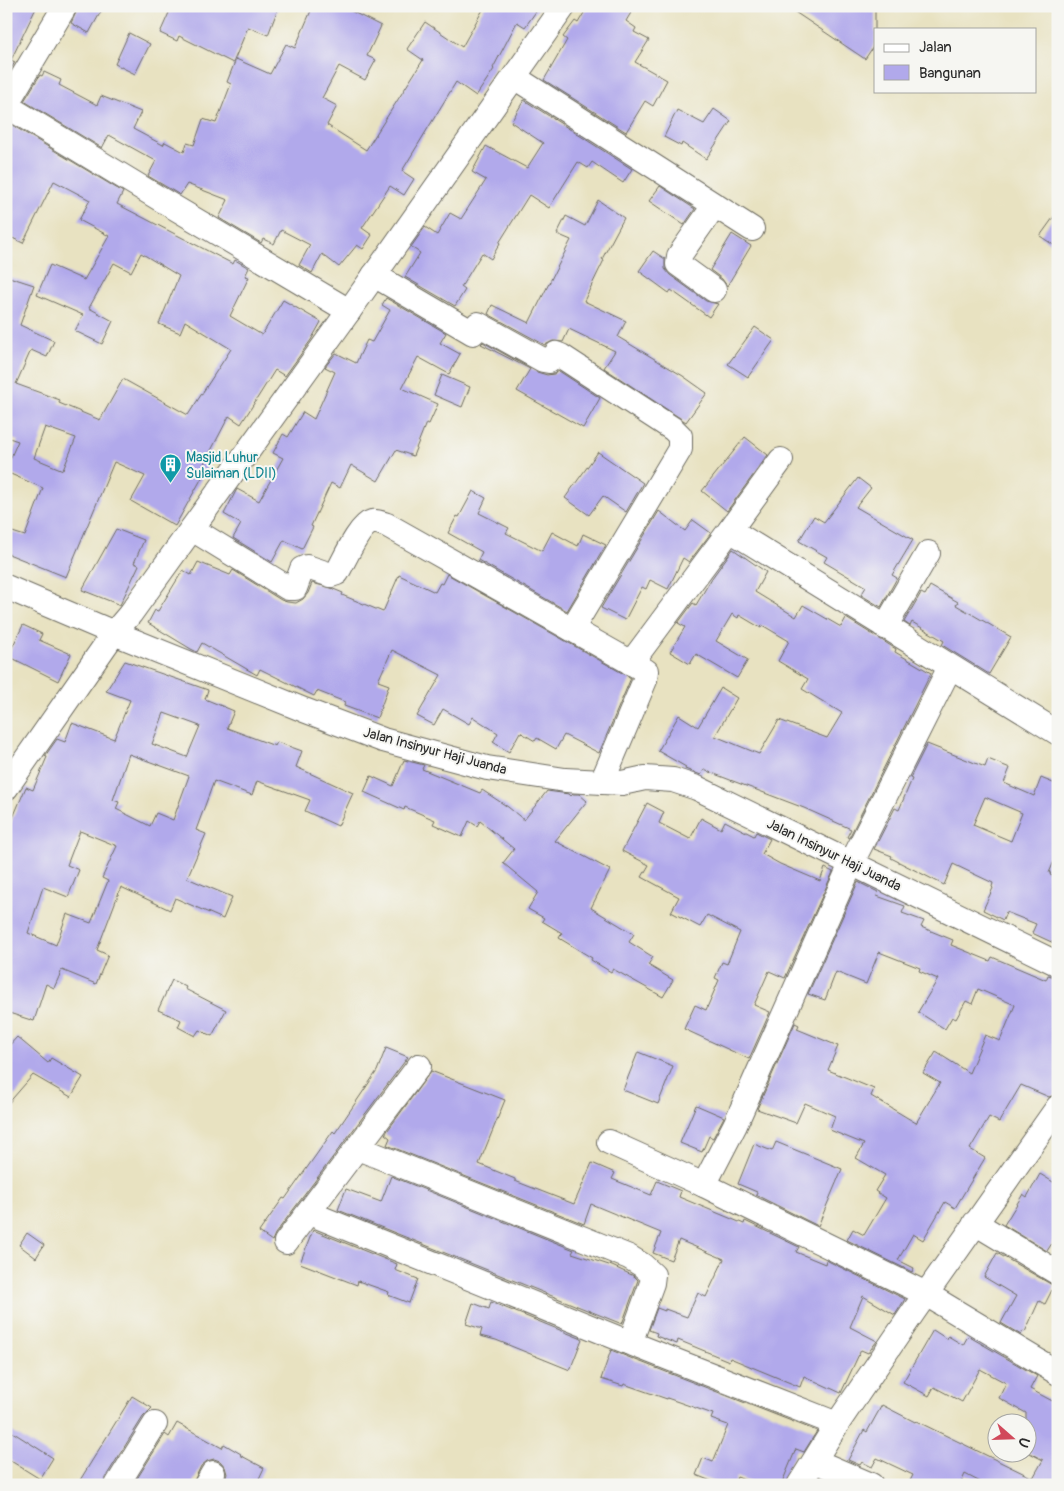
<svg xmlns="http://www.w3.org/2000/svg" width="1064" height="1491" font-family="Pangolin,sans-serif">
<rect width="100%" height="100%" fill="#f6f6f2"/>
<filter id="ink" filterUnits="userSpaceOnUse"><feTurbulence type="fractalNoise" baseFrequency=".02" numOctaves="2"/><feDisplacementMap in="SourceGraphic" scale="10" xChannelSelector="R" yChannelSelector="G"/><feConvolveMatrix kernelMatrix="1 2 1 2 8 2 1 2 1" color-interpolation-filters="sRGB"/></filter>
<filter id="wash" filterUnits="userSpaceOnUse"><feTurbulence type="fractalNoise" baseFrequency=".0096" numOctaves="4" result="noise"/><feDisplacementMap in="SourceGraphic" scale="20" xChannelSelector="R" yChannelSelector="G"/><feGaussianBlur stdDeviation="1.12" result="paint"/><feColorMatrix in="noise" values="0 0 0 0 0 0 0 0 0 0 0 0 0 0 0 0 0 1.4 0 .05"/><feComposite in="paint" operator="in"/></filter>
<g filter="url(#wash)">
<rect width="100%" height="100%" fill="#e8e2c1"/>
<g id="blocks">
<g fill="#b1a9eb" fill-rule="evenodd">
<path d="M6 6H37L11 60 15 62 6 77Z"/>
<path d="M79 6H104L89 33 71 23Z"/>
<path d="M172 6H279L268 35 248 27 233 63 179 36 177 41 160 33Z"/>
<path d="M313 6H341L381 26 367 56 376 60 365 80 339 66 322 98 337 106 327 125 366 150 423 60 407 49 425 22 462 47 485 6H540L525 27 517 22 493 68 494 69 476 96 456 82 402 171 414 179 404 195 390 186 362 228 372 235 363 249 357 245 339 267 322 254 312 273 299 265 310 245 281 230 274 244 263 239 261 243 219 218 228 200 187 184 180 195 148 176 156 161 109 135 102 148 24 101 40 75 42 76 44 72 61 80 59 85 97 105 101 96 141 112 133 129 163 145 165 142 184 152 187 143 194 145 203 119 216 123 231 84 227 82 236 59 270 74 286 44 295 48Z"/>
<path d="M588 6H635L626 21 636 28 634 32 649 40 635 62 667 80 653 106 645 101 626 132 544 80 567 40 563 37 575 21 578 23Z"/>
<path d="M786 6H875V44L865 59Z"/>
<path d="M129 33 150 44 135 74 115 64Z"/>
<path d="M524 100 632 169 623 183 592 162 588 168 578 162 549 208 529 195 499 243H500L491 259 482 253 461 287 465 290 455 306 405 277 420 253 411 247 425 227 437 235 450 213 461 219 486 180 472 172 486 146 527 168 543 143 511 122Z"/>
<path d="M714 109 731 121 706 159 682 143 681 146 664 137 677 110 704 124Z"/>
<path d="M7 122 123 192 117 204 233 264 235 260 249 268 245 276 249 277 230 316 262 335 283 300 321 322 311 340 285 376 275 370 241 424 229 416 204 464 208 467 175 526 131 501 145 476 114 462 66 577 6 553V530L25 536 43 488 6 472V468L18 441 6 437V276L34 285 20 325 54 341 47 357 31 350 16 384 60 400 59 403 100 420 123 379 188 415 231 349 185 321 180 333 159 324 179 276 141 253 131 272 114 263 89 308 113 321 102 344 75 331 83 315 37 295 50 265 84 280 109 236 79 220 90 200 54 181 23 243 6 235ZM45 427 76 438 63 470 34 458Z"/>
<path d="M660 186 695 209 684 225 649 201Z"/>
<path d="M598 200 624 218 602 259 604 260 584 301 626 321 618 337 683 376 707 393 686 422 604 368 615 351 569 329 563 342 553 341 545 345 488 314 492 305 529 323 571 240 557 234 566 216 585 226Z"/>
<path d="M1058 211V248L1040 236Z"/>
<path d="M732 234 751 246 727 286 722 279 710 270Z"/>
<path d="M653 251 665 259V269L670 275 706 301 718 304 709 317 671 290 669 293 639 271Z"/>
<path d="M386 298 446 333 440 343 460 354 449 374 418 357 402 388 438 404 429 424 426 423 413 456 396 450 378 481 351 465 340 488 331 483 311 526 313 527 302 549 284 540 272 562 233 538 241 524 224 514 237 489 259 501 283 458 273 453 283 434 288 437 303 412 314 419 335 372 325 367 336 353 356 363 367 340 372 342 390 310 382 305Z"/>
<path d="M755 327 774 340 748 377 728 364Z"/>
<path d="M483 342 537 372 547 375 554 374 559 371 600 398 583 428 517 391 530 369 481 344Z"/>
<path d="M442 375 470 387 462 407 434 395Z"/>
<path d="M745 437 768 455 727 511 702 491Z"/>
<path d="M598 452 643 483 626 512 603 496 589 515 565 498Z"/>
<path d="M858 478 871 488 856 507 913 540 892 575 897 578 881 607 861 595 866 587 824 562 827 557 799 541 814 516 824 522Z"/>
<path d="M473 491 486 498 479 513 509 528 506 533 542 551 552 532 578 546 583 534 606 545 567 611 478 560 482 552 448 533 457 516 459 517Z"/>
<path d="M659 511 685 531 693 520 711 533 689 562 683 558 668 589 650 580 646 589 642 587 625 620 601 608Z"/>
<path d="M116 529 144 540 134 563 139 565 120 605 82 590Z"/>
<path d="M733 549 766 572 755 592 796 617 803 605 841 627 846 618 896 649 895 652 931 673 849 838 847 837 851 829 804 808 704 770 701 775 685 769 686 767 658 751 679 715 698 727 721 688 737 698 715 736 759 754 779 720 827 738 842 713 802 689 808 679 778 661 789 641 762 625 761 628 739 615 738 618 732 614 716 641 748 660 737 678 696 654 690 664 670 652 685 627 678 623 693 603 696 605 712 578Z"/>
<path d="M198 562 230 575 233 570 281 600 287 602 296 603 303 599 308 593 312 583 331 588 343 593 342 595 383 612 399 575 435 592 440 583 442 584 447 574 631 678 599 753 564 735 556 749 537 738 535 741 520 732 509 752 493 742 498 733 473 717 469 724 443 709 434 725 417 716 441 675 392 650 378 681 389 685 377 718 344 706 345 702 317 691 314 696 260 669 257 675 202 643 197 652 191 649 148 623 155 610 158 611 183 570 191 575Z"/>
<path d="M930 586 958 602 956 605 1011 637 989 674 942 645 944 641 912 622 910 626 904 622 921 593 925 595Z"/>
<path d="M23 625 42 634 39 640 71 654 58 681 8 656Z"/>
<path d="M125 661 208 690 205 699 234 711 227 728 275 746 277 742 302 751 296 767 353 793 338 826 305 811 310 800 257 781 252 795 214 781 196 830 206 834 187 878 232 897 223 919 175 898 170 910 121 887 97 950 108 955 96 984 62 970 54 988 46 984 34 1021 6 1012V834L26 787 33 790 47 757 45 756 57 739 65 742 72 723 114 739 130 700 106 691ZM164 713 200 726 187 757 152 744ZM129 754 189 776 173 820 156 813 150 826 116 809 119 802 113 800ZM80 831 117 846 102 878 108 881 91 923 67 914 56 945 28 933 43 887 68 897 79 870 67 865Z"/>
<path d="M927 744 985 767 988 759 1010 768 1004 783 1034 796 1041 778 1058 785V852L1049 873H1051L1050 875 1058 878V945L1032 933 1036 924 1006 912 1003 920 983 910 993 888 992 887 993 883 953 864 944 885 891 858 892 856 874 849 895 808 899 810 912 779 910 778ZM985 797 1022 813 1011 841 973 825Z"/>
<path d="M404 760 424 765 422 769 480 793 482 790 508 807 524 820 547 791 569 794 571 796 573 794H579L587 801 555 841 610 870 591 908 634 934 629 942 653 957 648 965 673 980 663 997 613 969 611 972 591 960 592 958 559 938 562 933 542 921 544 918 528 909 538 892 503 863 514 849 480 821 477 826 469 821 462 837 433 824 435 820 405 807 404 810 364 792 371 776 393 786Z"/>
<path d="M647 803 664 812 659 823 690 839 701 818 721 829 725 821 754 836 756 832 770 839 762 854 780 864 820 881 825 868 833 872 785 978 769 971 754 1005 770 1012 749 1059 684 1029 695 1005 706 1010 719 980 715 978 722 962 727 964 740 932 707 915 700 927 671 912 679 897 642 877 649 865 622 851Z"/>
<path d="M858 882 878 892 877 896 905 906 902 913 924 921 921 927 953 940 951 945 990 961 992 957 1046 980 1048 975 1058 978V1094L1049 1097 1021 1085 999 1122 989 1117 970 1149 985 1158 955 1208 945 1202 923 1240 913 1234 898 1260 914 1268 912 1272 847 1240 853 1229 864 1235 886 1198 875 1191 885 1175 856 1158 864 1144 830 1130 835 1116 805 1103 796 1123 757 1109 795 1023 799 1025 797 1029 838 1046 828 1070 874 1089 871 1096 916 1123 940 1083 923 1073 936 1052 969 1073 985 1035 1000 1041 1015 1005 978 989 972 1004 966 1001 956 1019 952 1017 945 1029 918 1012 938 979 919 971 920 968 879 952 866 984 836 972 825 1000 808 994Z"/>
<path d="M172 980 186 987 185 989 226 1010 212 1036 199 1030 195 1036 178 1027 181 1020 158 1010Z"/>
<path d="M17 1037 48 1063 51 1058 83 1077 71 1097 33 1075 6 1106V1049Z"/>
<path d="M386 1048 408 1057 275 1234 272 1241 259 1232 283 1198 285 1199 333 1131 335 1133 377 1071Z"/>
<path d="M638 1052 673 1066 658 1104 623 1090Z"/>
<path d="M431 1071 505 1100 479 1164 515 1179V1181L574 1204 592 1163 615 1173 612 1179 651 1195 657 1181 681 1191 679 1197 744 1224 745 1221 799 1247 796 1252 825 1264 826 1260 905 1299 895 1315 863 1296 850 1327 877 1341 868 1353 861 1350 841 1393 804 1376 800 1387 730 1358 729 1361 678 1340 677 1344 656 1336 657 1333 649 1330 657 1308 665 1311V1309L687 1317 698 1293 706 1297 724 1259 679 1240 671 1260 653 1253 661 1233 591 1204 584 1224 387 1145 390 1138 385 1134Z"/>
<path d="M696 1105 724 1117 713 1138 709 1136 702 1152 680 1143Z"/>
<path d="M776 1142 842 1169 818 1226 756 1195 757 1192 738 1184 754 1144 772 1151Z"/>
<path d="M1040 1174 1058 1185V1234L1047 1251 1004 1225 1023 1194 1027 1197Z"/>
<path d="M391 1176 574 1250 572 1253 612 1266 634 1276 638 1280 622 1324 338 1210 346 1189 381 1202Z"/>
<path d="M313 1230 397 1264 395 1270 418 1279 409 1303 388 1295 389 1292 358 1281 357 1285 300 1263Z"/>
<path d="M27 1233 44 1245 36 1258 19 1245Z"/>
<path d="M997 1253 1054 1286 1045 1304 1039 1301 1025 1332 1023 1331 1021 1335 1001 1323 1016 1296 984 1277Z"/>
<path d="M491 1302 582 1339 570 1370 496 1340 480 1336 482 1329 466 1324 473 1303 489 1309Z"/>
<path d="M933 1330 947 1339 948 1336 963 1345 968 1336 1037 1376 1030 1389 1058 1404V1485H986L965 1474 960 1485H908L913 1475 877 1458 872 1467 862 1462 860 1465 848 1460 864 1430 867 1432 882 1405 915 1422 916 1421 1033 1478 1043 1460 1026 1451V1413L999 1398 1006 1383 980 1369 962 1402 934 1387 929 1396 903 1382Z"/>
<path d="M611 1350 633 1359 817 1431 804 1452 796 1449 781 1485H757L737 1477 734 1485H721L696 1475 703 1458 713 1462 728 1425 711 1419 713 1414 667 1398V1399L624 1384 623 1386 601 1379Z"/>
<path d="M132 1396 152 1408 143 1417 105 1478 103 1485H77Z"/>
<path d="M177 1423 222 1448 224 1444 241 1454 240 1455 264 1468 256 1485H222L227 1474 225 1467 220 1461 214 1459 207 1461 201 1466 192 1485H133L165 1434 169 1437Z"/>
<path d="M6 1428 53 1458 40 1479 6 1458Z"/>
</g>
</g>
</g>
<g filter="url(#ink)">
<use href="#blocks" fill-opacity="0" stroke="#6d6b60" stroke-width="1"/>
<g fill="none" stroke-linecap="round" stroke-linejoin="round">
<defs>
<g id="minor">
<path d="M65 6 10 98V108L160 199 349 311"/>
<path d="M514 77 752 229"/>
<path d="M374 275 473 333 478 324 543 360 549 361 556 354 561 356 673 429 680 436V449L572 629"/>
<path d="M714 290 678 264 679 256 714 206"/>
<path d="M192 529 288 588H295L302 569 307 567 331 575 337 573C344 561 359 525 372 522 377 521 383 524 387 525L646 671 645 680 602 782"/>
<path d="M730 530 781 460"/>
<path d="M6 587 114 633 304 710 383 740 487 768 565 780 622 783 645 778 673 780 697 788 1058 964"/>
<path d="M885 627 928 553"/>
<path d="M631 663 730 530 1058 733"/>
<path d="M6 788 114 633 131 613 349 311 564 6"/>
<path d="M609 1142 704 1185 926 1294 1058 1373"/>
<path d="M358 1148 629 1257 642 1265 653 1275 652 1283 630 1343"/>
<path d="M704 1185 735 1125 851 864 950 667"/>
<path d="M309 1213 630 1343 837 1424"/>
<path d="M975 1223 1058 1273"/>
<path d="M286 1242 419 1066"/>
<path d="M815 1461 871 1485"/>
<path d="M117 1485 155 1424"/>
<path d="M206 1485 213 1473"/>
<path d="M799 1485 837 1424 914 1311 1058 1107"/>
</g>
</defs>
<use href="#minor" stroke="#6d6b60" stroke-width="26"/>
<use href="#minor" stroke="#fff" stroke-width="24"/>
</g>
</g>
<defs>
<symbol id="building-pin" viewBox="-11 -11 22 30"><path d="M0 17L-7.5 6A9.5 9.5 0 1 1 7.5 6Z" fill="#0f9aa8" stroke="#f6f6f2"/><path d="M-4-6H4V6H1V3H-1V6H-4ZM-2.5-4.3h1.7v1.8h-1.7ZM.8-4.3h1.7v1.8H.8ZM-2.5-1h1.7V.8h-1.7ZM.8-1h1.7V.8H.8Z" fill="#fff"/></symbol>
</defs>
<g fill-rule="evenodd">
<use href="#building-pin" x="158" y="452" width="25" height="34"/>
</g>
<g text-anchor="middle" dominant-baseline="central" stroke-width="4" stroke-linejoin="round" paint-order="stroke">
<g font-size="14" fill="#0d838f" stroke="#f6f6f2" text-anchor="start">
<text x="186" y="457">Masjid Luhur<tspan x="186" dy="16">Sulaiman (LDII)</tspan></text>
</g>
<g font-size="14" fill="#2b2b2b" stroke="#f6f6f2">
<text transform="translate(435 751) rotate(15)">Jalan Insinyur Haji Juanda</text>
<text transform="translate(834 855) rotate(26)">Jalan Insinyur Haji Juanda</text>
</g>
</g>
<rect width="1064" height="1491" fill="none" stroke="#f6f6f2" stroke-width="25"/>
<rect x="874" y="28" width="162" height="65" fill="#f6f6f2" stroke="#a5a5a2"/>
<rect x="884" y="44" width="25" height="8" fill="#ffffff" stroke="#a5a5a2"/>
<text x="919" y="52" font-size="15" fill="#2b2b2b">Jalan</text>
<rect x="884" y="65" width="25" height="15" fill="#b1a9eb" stroke="#a5a5a2"/>
<text x="919" y="78" font-size="15" fill="#2b2b2b">Bangunan</text>
<g transform="translate(1012 1438) rotate(110)"><circle r="24" fill="#f6f6f2" stroke="#a5a5a2"/>
<path d="M0-4L9 19L0 12L-9 19Z" fill="#d1495b"/>
<text y="-8" font-size="14" font-weight="bold" text-anchor="middle" fill="#2b2b2b">U</text>
</g>
</svg>
